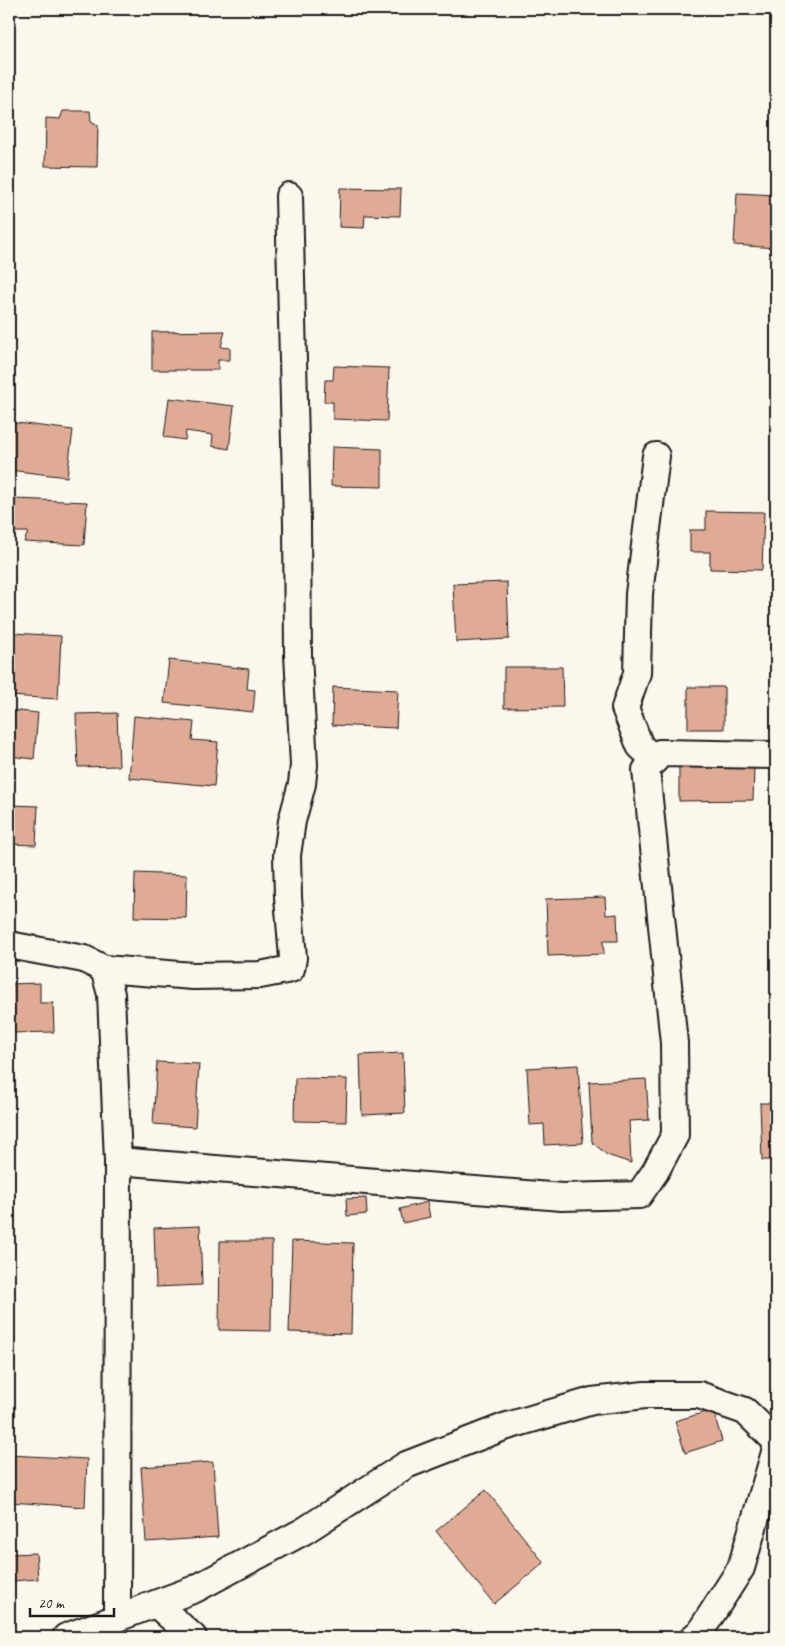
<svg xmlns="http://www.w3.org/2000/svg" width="785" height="1646" font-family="Caveat,sans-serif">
<rect width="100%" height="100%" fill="#fbf7ec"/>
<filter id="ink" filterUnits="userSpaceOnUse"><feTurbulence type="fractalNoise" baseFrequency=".02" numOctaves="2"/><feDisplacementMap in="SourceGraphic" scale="10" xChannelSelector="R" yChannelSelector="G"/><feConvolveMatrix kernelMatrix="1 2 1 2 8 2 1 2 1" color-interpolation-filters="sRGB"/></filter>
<g filter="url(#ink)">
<g fill="#e0ab95" stroke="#1c1c1c">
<path d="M63 111H90L91 121 98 125 97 167 45 166 46 118 60 119Z"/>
<path d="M340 188 401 189 400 216 365 215 364 228 339 227Z"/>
<path d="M737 193 776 195V248L734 245Z"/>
<path d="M225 331 221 347 230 348V360H218V370H152V332Z"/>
<path d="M334 366 389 368 387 421 333 419V402H324L325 380H333Z"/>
<path d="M169 398 234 406 229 449 212 446 213 435 186 431 185 440 164 437Z"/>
<path d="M9 422 73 430 67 477 9 470Z"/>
<path d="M332 447 382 449V487L331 486Z"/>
<path d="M15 499 87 502 84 545 24 542 28 532H14Z"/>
<path d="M706 511 764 512 762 570 710 569V552H690V530H706Z"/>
<path d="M507 582 509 639 456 642 453 584Z"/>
<path d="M14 633 61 636 58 699 9 696V651L13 652Z"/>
<path d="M169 660 249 669 247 689 255 690 253 712 164 703Z"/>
<path d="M504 667H562L563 707 504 708Z"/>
<path d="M333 687 398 690 396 728 332 725Z"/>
<rect x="688" y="687" width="36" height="42"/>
<path d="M9 710 38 713 34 759 9 756Z"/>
<path d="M117 713 119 766 78 767 76 714Z"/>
<path d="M134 716 194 722 192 740 218 742 214 786 129 778Z"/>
<path d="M679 767H754L753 800 679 801Z"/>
<path d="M11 805 38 806 36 845 9 844V825H10Z"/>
<path d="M135 873 187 875 186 918 134 917Z"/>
<path d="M605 897 606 915 617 914 618 941H603L604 954 548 956 546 899Z"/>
<path d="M40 983V1003H53L54 1032 9 1033V984Z"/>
<path d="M403 1053 405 1113 362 1115 360 1055Z"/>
<path d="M157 1062 199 1064 195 1127 153 1124Z"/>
<path d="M578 1065 583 1143 545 1145 544 1124 530 1125 527 1068Z"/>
<path d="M295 1078 347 1079 346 1122 294 1121Z"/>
<path d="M646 1079 649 1120 629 1121 631 1163 607 1155 592 1142 589 1082Z"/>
<path d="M760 1103H776V1171H774V1160H762Z"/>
<path d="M366 1198 367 1214 347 1216 346 1199Z"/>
<path d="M427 1202 430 1217 403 1223 400 1209Z"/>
<path d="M200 1226 202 1285 156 1287 154 1228Z"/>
<path d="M220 1241H272L271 1331 219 1330Z"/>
<path d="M292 1241 353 1243 351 1334 289 1332Z"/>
<path d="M713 1410 722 1441 685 1453 675 1421Z"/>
<path d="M9 1455 87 1459 85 1507 9 1502Z"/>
<path d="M213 1462 218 1537 146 1542 141 1467Z"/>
<path d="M486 1490 544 1563 494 1604 436 1531Z"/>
<path d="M36 1553 38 1579 12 1581 10 1554Z"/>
</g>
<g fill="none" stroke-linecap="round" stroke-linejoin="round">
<defs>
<g id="street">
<path d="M655 760 640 746 625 708 637 673 639 594 656 456"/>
<path d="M9 945 84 959 104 969 111 994 118 1161"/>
<path d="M104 969 193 976 260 975 291 969 293 958 288 897 287 855 292 821 302 784 304 765 298 655 297 524 289 196"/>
<path d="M156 1604 193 1637"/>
<path d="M117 1618 118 1161 562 1197 639 1195 655 1172 675 1135 674 1043 646 770 660 753 776 755"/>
<path d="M66 1637 195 1589 304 1531 406 1465 504 1427 592 1401 645 1395H699L745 1411 776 1441"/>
<path d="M694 1637 700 1632 741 1568 776 1449"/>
</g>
</defs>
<use href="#street" stroke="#1c1c1c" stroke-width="30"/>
<use href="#street" stroke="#fbf7ec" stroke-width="26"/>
</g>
</g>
<rect width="785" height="1646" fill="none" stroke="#fbf7ec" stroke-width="30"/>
<rect x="15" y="15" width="755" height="1616" fill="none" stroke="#1c1c1c" stroke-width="2" filter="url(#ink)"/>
<path d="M30 1608v8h84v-8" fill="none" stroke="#1c1c1c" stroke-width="2.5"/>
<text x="38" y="1608" font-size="15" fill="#1c1c1c" stroke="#fbf7ec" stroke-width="4" paint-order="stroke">20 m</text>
</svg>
